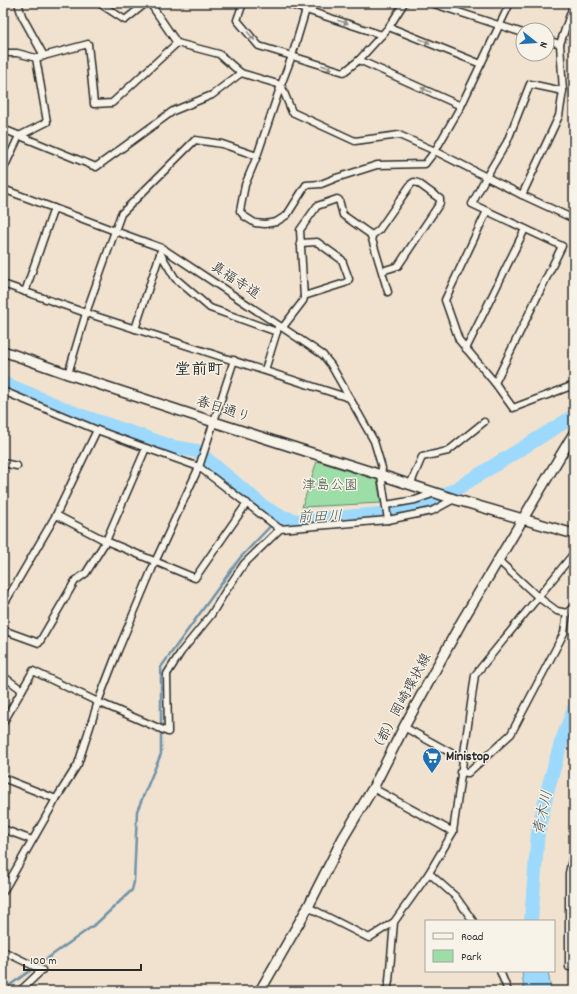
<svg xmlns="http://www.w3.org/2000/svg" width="577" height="994" font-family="Dekko,'Klee One',sans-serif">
<rect width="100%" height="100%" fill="#f0e2ce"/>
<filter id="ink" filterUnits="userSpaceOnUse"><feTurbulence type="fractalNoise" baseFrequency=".025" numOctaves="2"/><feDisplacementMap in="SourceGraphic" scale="8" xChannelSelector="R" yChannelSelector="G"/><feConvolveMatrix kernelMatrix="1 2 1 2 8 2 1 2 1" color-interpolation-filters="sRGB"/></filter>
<g filter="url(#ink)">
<path fill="#9ddea8" stroke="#64846a" d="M317 461 377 480 381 503 302 507Z"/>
<path fill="#9cd9fd" stroke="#6f93a9" d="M522 971H548L551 991H524Z"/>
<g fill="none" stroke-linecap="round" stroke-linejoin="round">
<path stroke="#6f93a9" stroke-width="2.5" d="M3 990 97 923 132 890 134 882 137 811 161 754V667L240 558 280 516"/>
<g stroke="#9cd9fd" stroke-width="14">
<path d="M3 383 82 416 173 447 197 451 264 507 280 516 297 521 381 514 427 504 456 489 574 416"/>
<path d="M531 921 538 832 548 788 561 743 574 709"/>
</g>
<defs>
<g id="street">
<path d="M18 3 22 16 44 56"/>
<path d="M99 3 125 20 146 3"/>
<path d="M150 3 177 43"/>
<path d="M243 3 237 20 259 46 344 72 359 60 389 27 404 3"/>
<path d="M285 3 382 35"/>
<path d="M431 3 523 33"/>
<path d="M389 27 481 64"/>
<path d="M547 40 560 44"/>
<path d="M3 53H17L36 58 47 122 19 136 3 170"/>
<path d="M36 58 88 44 94 104 112 103 177 43 219 54 241 73 281 85"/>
<path d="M359 60 461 106"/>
<path d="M281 85 292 112 355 141 399 135 435 151 522 195 574 219"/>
<path d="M3 129 96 167 173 111 212 95 241 73"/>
<path d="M257 156 245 185 240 211 244 216 255 223 265 224 276 222 287 215 306 185 321 184 336 178 377 165 425 164 435 151 461 106 510 3"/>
<path d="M3 189 115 231 162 248 289 332 323 355 331 365 374 441 382 468 381 475 388 520"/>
<path d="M522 195 559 116 563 91 560 44 574 3"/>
<path d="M487 211 445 300 459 340 495 383 513 408 574 385"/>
<path d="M371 236 379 230 411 184 414 182 418 183 440 199V203L398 266 382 271"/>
<path d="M300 243 317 242 342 260 349 279 348 281 345 283 304 296"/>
<path d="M160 253 175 278 210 308 277 332"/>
<path d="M3 284 86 313 349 398"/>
<path d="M25 292 54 208"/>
<path d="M283 327 303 301 304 298 300 230 317 206 337 199 339 200 343 215 370 234 371 236 388 292"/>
<path d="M135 329 161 251"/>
<path d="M466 349 525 229"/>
<path d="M265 370 278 328"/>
<path d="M68 374 86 313 121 214 195 140 222 144 257 156 281 85 292 56 308 3"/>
<path d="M495 383 562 246 472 204 486 177 507 142 530 84 563 91"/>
<path d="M3 391 97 430 146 448 199 467 280 529"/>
<path d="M3 463 17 466"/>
<path d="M410 485 422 457 448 451 484 422"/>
<path d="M386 505 415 500 435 493"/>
<path d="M56 515 106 541 195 578 247 503"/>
<path d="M499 561 538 597 557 611 567 613 574 606"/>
<path d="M3 606 56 515 97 430"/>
<path d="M3 630 39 643 75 581 86 573 106 541 146 448"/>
<path d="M3 676 22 690"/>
<path d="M3 723 33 671 98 702 168 732 167 674 181 652 211 615 225 592 244 564 280 529 388 520 432 511 454 499"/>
<path d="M404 727 462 759"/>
<path d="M460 772 468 773 511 734 564 633 567 613"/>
<path d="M3 778 56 799"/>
<path d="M373 788 453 832"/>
<path d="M3 829 32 840"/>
<path d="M429 873 456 897 473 921"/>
<path d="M3 892 56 799 78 764 98 702 117 653 155 562 199 467 234 360"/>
<path d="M308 907 369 938 394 922"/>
<path d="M3 951 42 970 20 991"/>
<path d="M569 967V873L574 851"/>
<path d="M500 971 508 991"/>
<path d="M387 991 389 981 394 922 429 873 453 832 475 675 574 553"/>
</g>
<g id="secondary">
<path d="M3 351 68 374 214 422 381 475 454 499 574 534"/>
<path d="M260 991 308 907 343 838 373 788 404 727 462 621 574 433"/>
</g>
</defs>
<use href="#street" stroke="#2b2b2b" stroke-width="9"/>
<use href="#secondary" stroke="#2b2b2b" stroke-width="12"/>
<use href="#street" stroke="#f7f3e8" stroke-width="6"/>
<use href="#secondary" stroke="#f7f3e8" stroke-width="9"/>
</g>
<defs><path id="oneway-solid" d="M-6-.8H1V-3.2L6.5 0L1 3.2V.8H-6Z"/></defs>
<g fill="#918f8a">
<use href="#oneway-solid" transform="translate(343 22) rotate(18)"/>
<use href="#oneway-solid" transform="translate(251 36) rotate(49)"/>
<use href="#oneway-solid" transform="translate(425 41) rotate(22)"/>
<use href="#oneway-solid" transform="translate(327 67) rotate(17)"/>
<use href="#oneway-solid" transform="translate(426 90) rotate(-156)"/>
</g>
</g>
<defs>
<symbol id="supermarket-pin" viewBox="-11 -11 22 30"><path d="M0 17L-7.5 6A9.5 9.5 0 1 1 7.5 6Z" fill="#1f6fb2" stroke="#f7f3e8"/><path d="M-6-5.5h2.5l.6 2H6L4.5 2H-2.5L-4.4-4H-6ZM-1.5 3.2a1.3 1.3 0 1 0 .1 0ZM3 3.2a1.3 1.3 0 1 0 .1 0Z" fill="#fff"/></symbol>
</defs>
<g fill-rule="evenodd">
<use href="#supermarket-pin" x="421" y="746" width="22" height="30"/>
</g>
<g text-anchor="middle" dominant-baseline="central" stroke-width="3" stroke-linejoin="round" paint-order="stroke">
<g font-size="14" fill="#2b2b2b" stroke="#f7f3e8">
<text transform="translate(235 281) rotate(33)">真福寺道</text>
<text transform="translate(223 410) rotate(18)">春日通り</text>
<text transform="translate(402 704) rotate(-62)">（都）岡崎環状線</text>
</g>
<g font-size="14" fill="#48584a" stroke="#f7f3e8">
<text x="330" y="486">津島公園</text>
</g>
<g font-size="14" font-weight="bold" fill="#2b2b2b" stroke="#f7f3e8" text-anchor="start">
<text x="446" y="757">Ministop</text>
</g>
<g font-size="15" font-style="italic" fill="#475660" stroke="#f7f3e8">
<text transform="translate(320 518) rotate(-2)">前田川</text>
<text transform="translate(544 813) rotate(-78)">青木川</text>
</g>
<g font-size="16" font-weight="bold" fill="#2b2b2b" stroke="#f7f3e8">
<text x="199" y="370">堂前町</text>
</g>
</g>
<rect width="577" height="994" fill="none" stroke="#f7f3e8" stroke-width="16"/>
<rect x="8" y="8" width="561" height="978" fill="none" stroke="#2b2b2b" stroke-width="1.5" filter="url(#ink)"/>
<rect x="425" y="920" width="130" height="52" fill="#f7f3e8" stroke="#a5a39c"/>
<rect x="433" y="933" width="20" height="6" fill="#f7f3e8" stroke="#a5a39c"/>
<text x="461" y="940" font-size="12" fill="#2b2b2b">Road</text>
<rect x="433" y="950" width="20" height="12" fill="#9ddea8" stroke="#a5a39c"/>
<text x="461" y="960" font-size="12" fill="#2b2b2b">Park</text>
<g transform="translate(535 42) rotate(107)"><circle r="19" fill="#f7f3e8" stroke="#a5a39c"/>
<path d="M0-3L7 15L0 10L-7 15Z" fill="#1f6fb2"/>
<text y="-6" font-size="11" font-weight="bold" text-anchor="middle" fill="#2b2b2b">N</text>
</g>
<path d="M24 964v6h117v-6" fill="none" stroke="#2b2b2b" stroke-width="2"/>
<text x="30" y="964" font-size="12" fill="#2b2b2b" stroke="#f7f3e8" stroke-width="3" paint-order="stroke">100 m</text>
</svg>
